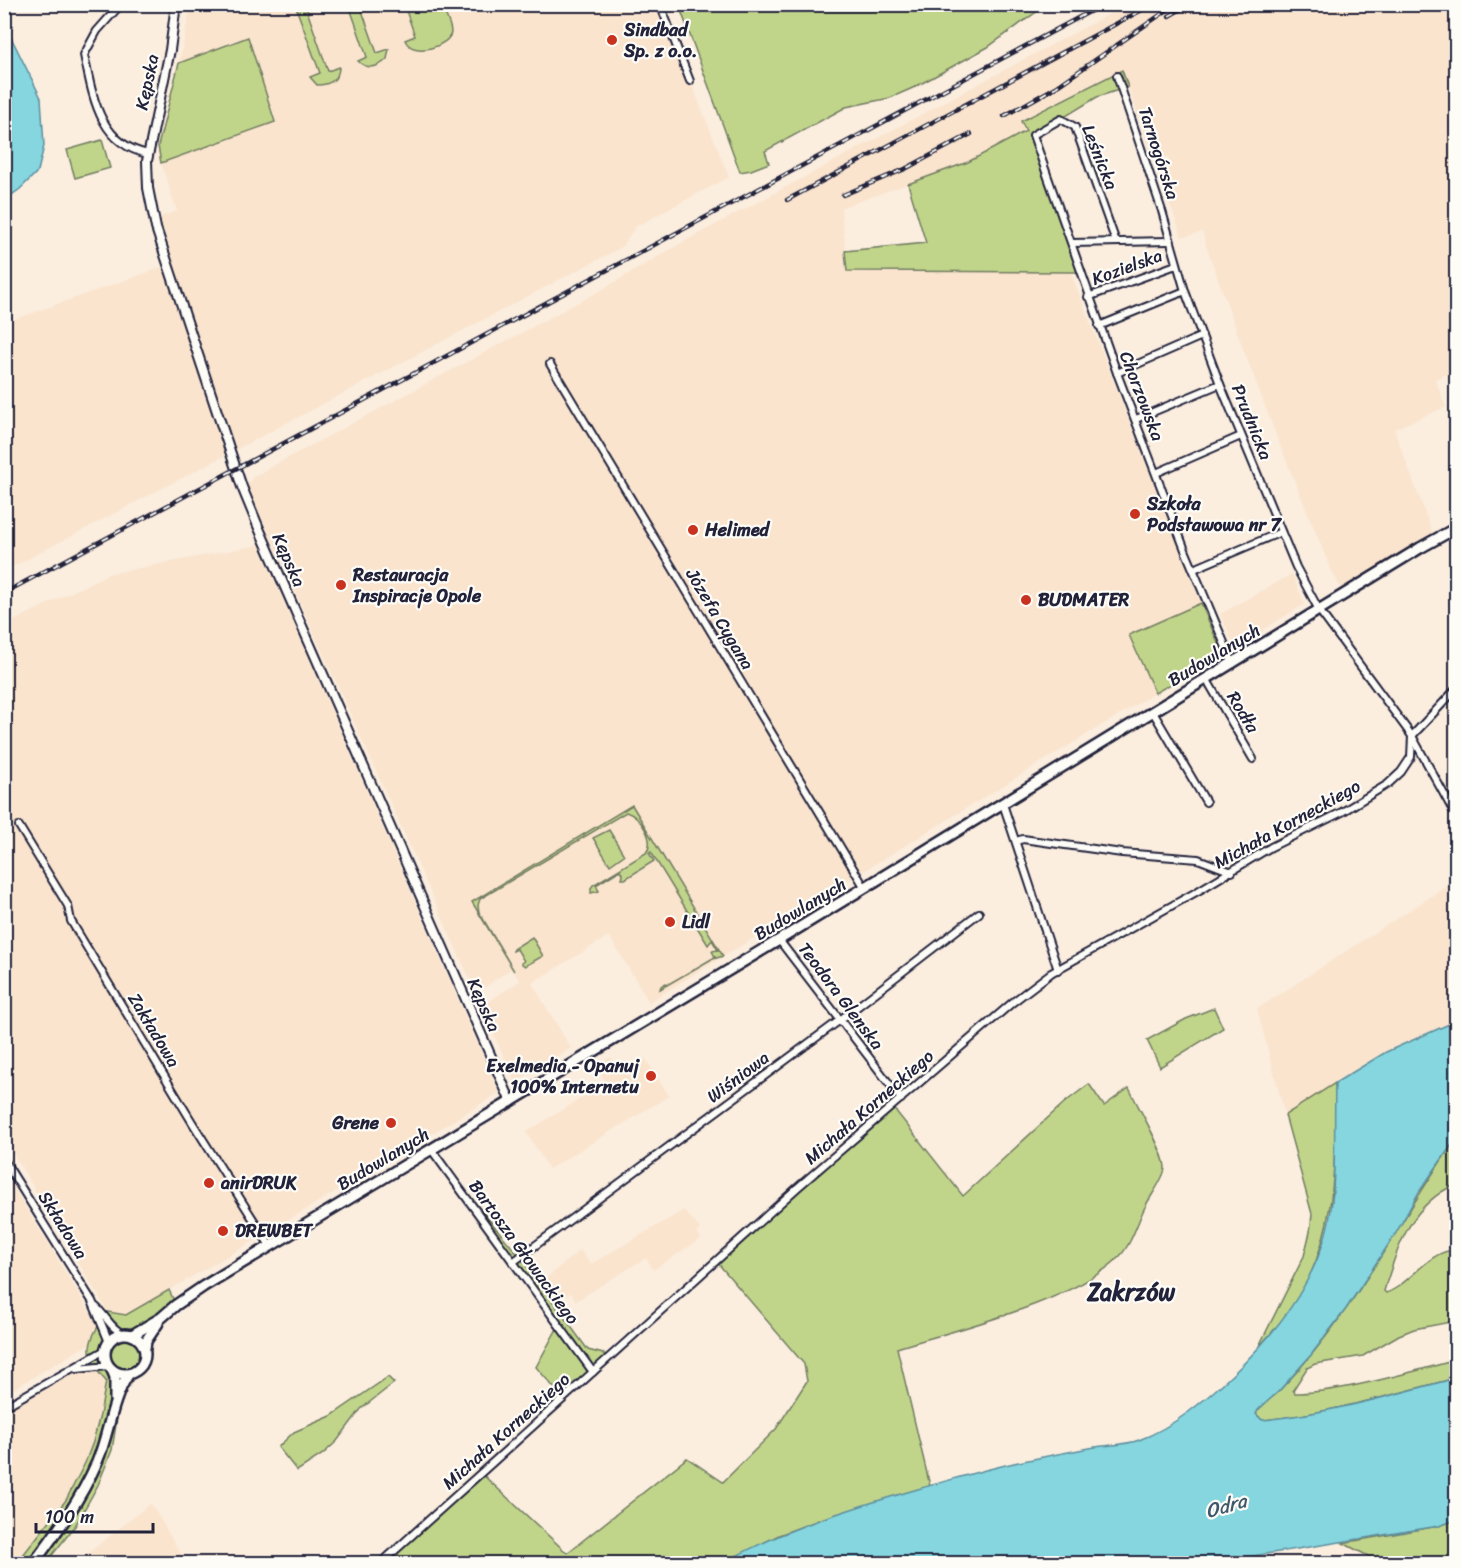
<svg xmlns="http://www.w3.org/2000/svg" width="1461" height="1568" font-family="Sriracha,sans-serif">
<rect width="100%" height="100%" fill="#fbeedf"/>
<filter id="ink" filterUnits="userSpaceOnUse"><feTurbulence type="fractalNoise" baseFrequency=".0167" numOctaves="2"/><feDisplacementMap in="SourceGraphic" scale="12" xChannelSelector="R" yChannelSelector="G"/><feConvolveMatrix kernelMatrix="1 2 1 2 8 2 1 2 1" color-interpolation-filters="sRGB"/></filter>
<g filter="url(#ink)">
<g fill="#fae4ce">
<path d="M191 5H660L729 177 635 227 622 247 5 571 4 323 168 265 154 219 177 211 161 163 275 122 248 38 179 63Z"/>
<path d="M1126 5H1456V371L1435 379 1446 407 1394 429 1435 540 1344 595 1329 565 1279 443 1245 354 1205 243 1203 232 1182 237 1159 175 1170 166 1168 157H1153L1122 70 1021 120 1026 131 968 162 841 208 848 271H1070L1201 603 1129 636 1155 693 649 1002 609 936 532 983 571 1048 515 1082 481 1006 520 981 511 969 476 993 247 485 254 476 603 289 683 242Z"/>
<path d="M259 545 499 1093 257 1239 126 1315 108 1312 5 1140V625L108 574Z"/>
<path d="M1292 574 1305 604 1235 647 1220 614Z"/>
<path d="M1454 813 1456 816V1021L1386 1052 1285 1115 1257 1009 1450 884Z"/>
<path d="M611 1057 622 1073 646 1059 669 1096 549 1169 526 1132 606 1083 596 1066Z"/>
<path d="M4 1172 98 1325 89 1344 5 1394Z"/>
<path d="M684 1210 700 1229 697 1232 701 1239 656 1268 653 1270 646 1258 576 1301 571 1293 561 1299 558 1296 552 1300 540 1283 580 1250 591 1264Z"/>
<path d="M94 1366 106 1381 100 1415 93 1442 85 1463 66 1500 16 1563 5 1564V1412L30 1396 35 1389 74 1369Z"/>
<path d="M151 1503 186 1563H76Z"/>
</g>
<g fill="#c1d58a" stroke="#727c62" stroke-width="1.5">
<path d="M295 5H305L328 71 339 67C339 80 329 85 317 85L310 77 320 73Z"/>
<path d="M349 5H360L377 53 389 49 387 59C378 68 367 70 358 61L367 57Z"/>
<path d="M404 5H441C444 12 451 24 451 32 451 45 413 59 405 40L415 36Z"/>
<path d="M679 5V4L1046 5 988 47 915 87 890 98 846 107 765 151 769 163 751 170 740 172Z"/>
<path d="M248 37 275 122 161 163 158 146 179 63Z"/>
<path d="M1122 70 1128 87 1097 97 1033 136 1081 272 847 271 845 251 926 243 908 184 968 162 1026 131 1021 121Z"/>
<path d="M102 140 110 168 75 178 67 150Z"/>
<path d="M1201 603 1223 655 1155 693 1129 635Z"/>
<path d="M632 805 723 956 710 960 660 989 661 986 666 983 667 985 715 957 712 951 718 950 712 940 708 945 705 940 651 852 649 853 654 861 625 879H622L623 875 620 870 596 885 599 891 591 893V888L593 885 646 853C656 840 640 816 626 812L480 899 478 905 479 912 514 971 472 902Z"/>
<path d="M609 830 624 855 610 865 593 838Z"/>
<path d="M532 937 543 956 525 966 521 963 524 961 517 949 513 951V949Z"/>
<path d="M1214 1008 1223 1028 1160 1067 1147 1040 1186 1019Z"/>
<path d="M1335 1083C1335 1161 1338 1234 1296 1302 1285 1319 1271 1333 1258 1348L1304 1256 1310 1232 1312 1214 1285 1115Z"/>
<path d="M1089 1084 1104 1106 1129 1088C1137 1105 1164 1151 1165 1167 1166 1176 1149 1198 1145 1207 1137 1223 1132 1243 1120 1256 1079 1300 955 1330 897 1348L930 1486 824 1518 779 1535 723 1563 380 1564 482 1474 567 1553 687 1458 723 1482 776 1429 807 1381 804 1364 716 1261 892 1106 963 1196 1064 1103Z"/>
<path d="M1456 1139V1184C1410 1205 1398 1246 1384 1291L1386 1293C1411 1284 1428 1250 1456 1250V1321L1414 1329 1399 1335 1363 1356 1315 1364 1307 1368 1293 1390 1295 1393C1312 1393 1330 1390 1347 1387 1384 1380 1420 1370 1456 1360V1378C1393 1394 1328 1414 1262 1420L1256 1414C1260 1404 1272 1399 1279 1391 1303 1366 1326 1338 1346 1309 1385 1254 1417 1194 1456 1139Z"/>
<path d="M431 1149 520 1257 588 1350 611 1356 564 1399 536 1367 559 1325Z"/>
<path d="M169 1290 176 1305C163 1316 152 1329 146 1346 144 1352 147 1358 143 1364 140 1370 134 1373 128 1375L119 1406 112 1450 98 1485 75 1526 46 1563 16 1564 66 1500 85 1463 93 1442 100 1415 106 1381C81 1355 88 1338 108 1312L126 1315Z"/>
<path d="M388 1377 394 1383 361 1409 337 1441 323 1454 297 1471 278 1447 294 1432 331 1416Z"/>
<path d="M1456 1520V1563H1375L1374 1559 1343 1543 1439 1526Z"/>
</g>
<g fill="#85d6df" stroke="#5d8e9d" stroke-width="1.5">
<path d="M5 25 41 98 44 146 38 171 20 189 5 200Z"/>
<path d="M1456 1021V1139L1419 1192 1396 1233 1346 1309 1311 1355 1278 1392 1258 1410 1256 1414 1262 1420C1328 1414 1393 1395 1456 1378V1520L1439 1526 1210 1563H723C784 1529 851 1508 918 1489 950 1480 982 1470 1014 1463 1041 1457 1068 1452 1095 1447 1109 1445 1126 1445 1139 1440 1174 1427 1205 1400 1232 1375 1281 1328 1325 1271 1332 1201 1336 1162 1334 1123 1335 1083L1386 1052Z"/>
</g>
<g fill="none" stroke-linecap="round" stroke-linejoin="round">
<defs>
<g id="minor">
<path d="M121 4 97 31 84 55C93 97 99 144 148 154"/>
<path d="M660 4 690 81"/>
<path d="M1117 76 1162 211 1185 291 1220 384 1296 567 1319 610 1412 736 1456 816"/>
<path d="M1116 242 1075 127 1061 119 1033 135 1117 373 1185 550 1233 664"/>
<path d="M1072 243 1169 241"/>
<path d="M1088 297 1176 265"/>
<path d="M1099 326 1185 291"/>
<path d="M550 364 865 888"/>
<path d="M1117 373 1202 336"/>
<path d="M1136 419 1220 384"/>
<path d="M1156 473 1241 436"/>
<path d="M1194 569 1281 532"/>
<path d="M1207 680 1253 759"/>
<path d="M1153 712 1206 802"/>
<path d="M1412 736 1456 689"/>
<path d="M1003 804 1058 970"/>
<path d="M19 826 68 906 71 921 192 1122 270 1246"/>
<path d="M1016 841 1023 839 1122 853 1198 859 1232 872"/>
<path d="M779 940 901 1099"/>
<path d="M431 1149 593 1372"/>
<path d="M4 1160 92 1301 109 1342"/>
<path d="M513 1262 840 1020 979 913"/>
<path d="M96 1307C106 1316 112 1330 124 1334"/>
<path d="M77 1369 108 1366"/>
<path d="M4 1407 105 1350"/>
<path d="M380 1564 797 1188 1013 1002 1051 973 1198 891 1271 847 1342 812 1388 784 1401 772 1411 757 1412 736"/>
</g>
<path id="tertiary" d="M176 4 170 50 147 161 148 188 156 228 242 487 258 526 511 1102"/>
<g id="secondary">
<circle cx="125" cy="1354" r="20"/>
<path d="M132 1335 161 1318 176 1305 204 1286 779 940 1420 548 1456 528"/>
<path d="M145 1348 146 1341 158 1323"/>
<path d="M112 1370 115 1377V1400"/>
<path d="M33 1564C57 1532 81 1499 97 1462 109 1434 111 1401 128 1375"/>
</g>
</defs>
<use href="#minor" stroke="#22223b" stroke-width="10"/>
<use href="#tertiary" stroke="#22223b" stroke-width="12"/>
<use href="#secondary" stroke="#22223b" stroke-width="14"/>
<use href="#minor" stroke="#fdfcf7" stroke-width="6"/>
<use href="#tertiary" stroke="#fdfcf7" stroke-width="8"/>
<use href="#secondary" stroke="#fdfcf7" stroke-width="9"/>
<defs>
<g id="rail">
<path d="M1169 16 1190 4"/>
<path d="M1004 116 1056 87 1176 4"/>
<path d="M843 195 905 169 971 134"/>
<path d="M787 200 1153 4"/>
<path d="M4 593 1104 4"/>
</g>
</defs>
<use href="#rail" stroke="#22223b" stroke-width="4.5"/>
<use href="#rail" stroke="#fdfcf7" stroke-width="2" stroke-dasharray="7" stroke-linecap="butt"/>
</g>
</g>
<g fill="#c8321e" stroke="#fdfcf7" stroke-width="2">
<circle cx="612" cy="40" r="6"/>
<circle cx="1135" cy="514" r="6"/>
<circle cx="693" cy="530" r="6"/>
<circle cx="341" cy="585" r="6"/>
<circle cx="1026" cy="600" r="6"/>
<circle cx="670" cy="922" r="6"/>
<circle cx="651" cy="1076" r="6"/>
<circle cx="391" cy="1123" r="6"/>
<circle cx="209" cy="1183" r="6"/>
<circle cx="223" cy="1231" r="6"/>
</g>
<g text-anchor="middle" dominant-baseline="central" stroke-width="4.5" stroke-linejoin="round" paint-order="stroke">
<g font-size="18" font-weight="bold" fill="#22223b" stroke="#fdfcf7" text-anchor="start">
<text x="624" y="30">Sindbad<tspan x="624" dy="21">Sp. z o.o.</tspan></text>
<text x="1147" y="504">Szkoła<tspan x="1147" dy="21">Podstawowa nr 7</tspan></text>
<text x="705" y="530">Helimed</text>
<text x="353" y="575">Restauracja<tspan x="353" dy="21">Inspiracje Opole</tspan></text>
<text x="1038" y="600">BUDMATER</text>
<text x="682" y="922">Lidl</text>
<text x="639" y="1066" text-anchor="end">Exelmedia - Opanuj<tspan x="639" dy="21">100% Internetu</tspan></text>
<text x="379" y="1123" text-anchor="end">Grene</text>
<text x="221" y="1183">anirDRUK</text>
<text x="235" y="1231">DREWBET</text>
</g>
<g font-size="18" fill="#22223b" stroke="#fdfcf7">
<text transform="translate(147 82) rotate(-78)">Kępska</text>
<text transform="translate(1159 153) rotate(72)">Tarnogórska</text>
<text transform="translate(1100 157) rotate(68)">Leśnicka</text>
<text transform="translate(1127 267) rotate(-20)">Kozielska</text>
<text transform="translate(1142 396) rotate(69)">Chorzowska</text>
<text transform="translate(1252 422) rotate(68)">Prudnicka</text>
<text transform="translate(289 560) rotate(66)">Kępska</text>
<text transform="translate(720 619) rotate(59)">Józefa Cygana</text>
<text transform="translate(1214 655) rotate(-31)">Budowlanych</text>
<text transform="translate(1243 712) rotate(59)">Rodła</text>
<text transform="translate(1287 824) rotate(-29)">Michała Korneckiego</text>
<text transform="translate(800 909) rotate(-31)">Budowlanych</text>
<text transform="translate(841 996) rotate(53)">Teodora Glenska</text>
<text transform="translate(484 1005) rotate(66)">Kępska</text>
<text transform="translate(154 1030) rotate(59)">Zakładowa</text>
<text transform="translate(738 1077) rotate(-37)">Wiśniowa</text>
<text transform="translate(869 1107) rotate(-41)">Michała Korneckiego</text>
<text transform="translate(383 1159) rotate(-31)">Budowlanych</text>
<text transform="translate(63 1225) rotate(58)">Składowa</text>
<text transform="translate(524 1252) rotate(54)">Bartosza Głowackiego</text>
<text transform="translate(506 1431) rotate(-42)">Michała Korneckiego</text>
</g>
<g font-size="20" font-style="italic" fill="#40586c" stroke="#fdfcf7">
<text transform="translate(1226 1506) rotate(-16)">Odra</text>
</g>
<g font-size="24" font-weight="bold" fill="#22223b" stroke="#fdfcf7">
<text x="1131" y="1292">Zakrzów</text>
</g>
</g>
<rect width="1461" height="1568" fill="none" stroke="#fdfcf7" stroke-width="24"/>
<rect x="12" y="12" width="1437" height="1544" fill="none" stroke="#22223b" stroke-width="2" filter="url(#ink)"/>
<path d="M36 1523v9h117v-9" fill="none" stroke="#22223b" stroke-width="3"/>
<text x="45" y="1523" font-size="18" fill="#22223b" stroke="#fdfcf7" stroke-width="4.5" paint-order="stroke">100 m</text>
</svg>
